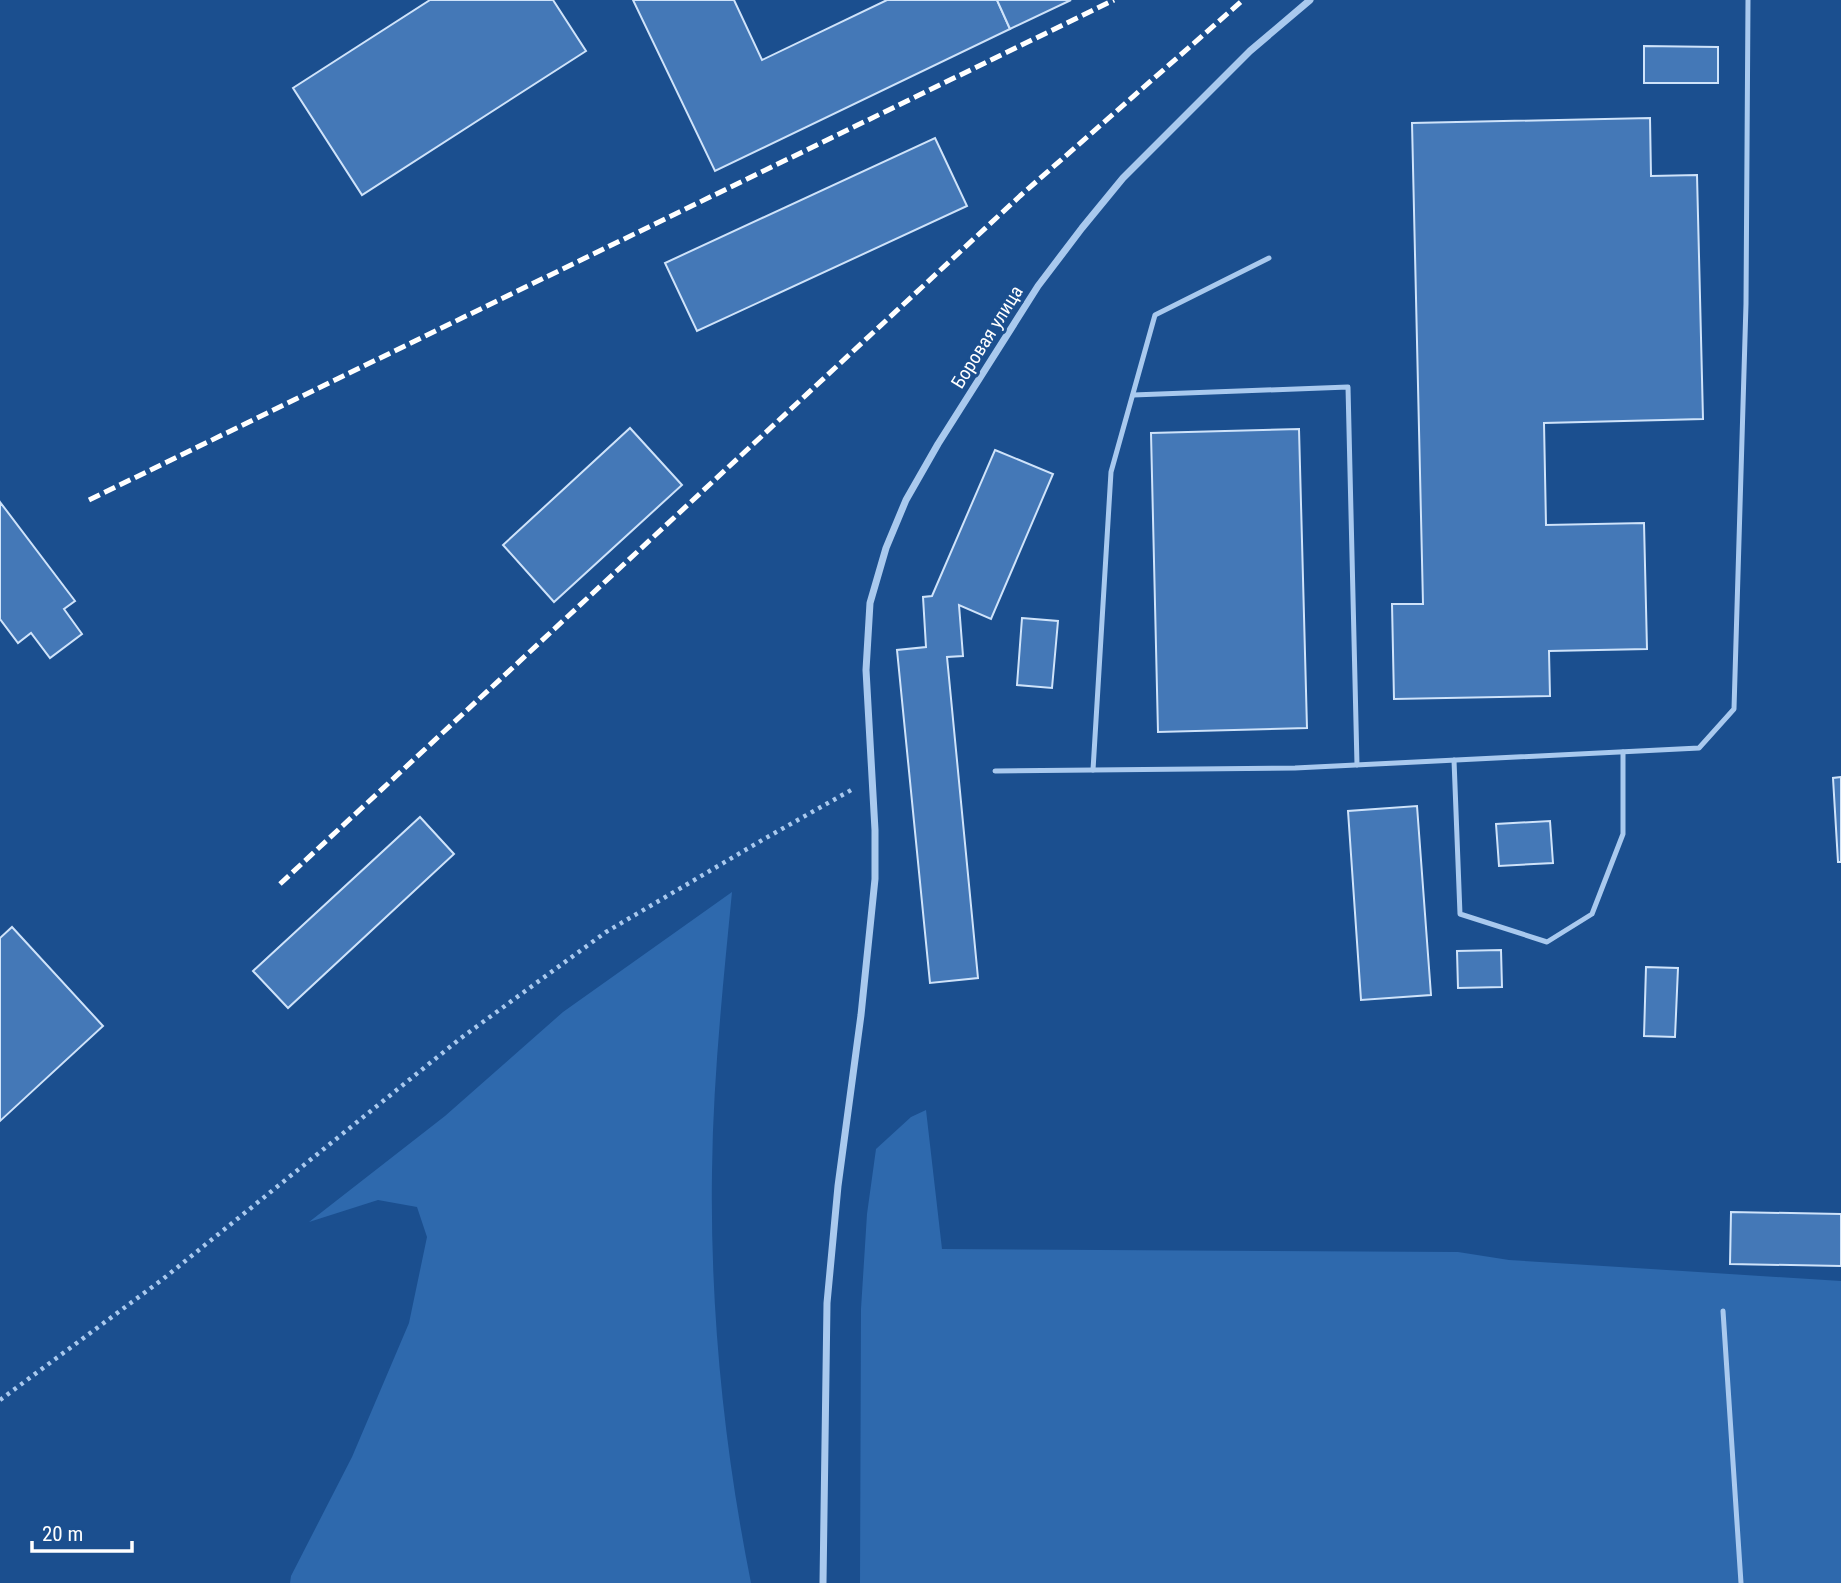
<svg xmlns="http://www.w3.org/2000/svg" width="1841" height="1583" font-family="'Roboto Condensed',sans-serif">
<rect width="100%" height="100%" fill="#1b4f8f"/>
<g fill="#2e69ad">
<path d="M732 892C723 985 713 1079 712 1172 710 1310 724 1448 751 1583H290L291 1576 352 1457 409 1323 427 1237 417 1207 378 1200 309 1222 445 1116 563 1012Z"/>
<path d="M926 1110 942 1249 1458 1252 1509 1260 1841 1281V1583H860L861 1309 867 1214 876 1149 911 1117Z"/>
</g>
<g fill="#4478b7" stroke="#cfe3fa" stroke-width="2">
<path d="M430 0H553L586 51 362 195 293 88Z"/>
<path d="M633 0H734L762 60 887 0H997L1010 29 715 171Z"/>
<path d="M997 0H1071L1010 29Z"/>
<path d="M1644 46 1718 47V83H1644Z"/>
<path d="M1650 118 1651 176 1697 175 1703 419 1544 423 1546 525 1644 523 1647 649 1549 651 1550 696 1394 699 1392 604H1423L1412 123Z"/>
<path d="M935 138 967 206 697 331 665 263Z"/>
<path d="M630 428 682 485 554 602 503 545Z"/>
<path d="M1299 429 1307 728 1158 732 1151 433Z"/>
<path d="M995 450 1053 474 991 619 959 605 963 656 947 657 978 978 930 983 897 650 926 647 923 597 932 596Z"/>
<path d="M0 502 75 601 64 609 82 634 50 658 31 633 18 643 0 619Z"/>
<path d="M1022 618 1058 621 1052 688 1017 685Z"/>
<path d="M1841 777V862H1838L1833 778Z"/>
<path d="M1417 806 1431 995 1361 1000 1348 811Z"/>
<path d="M420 817 454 854 288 1008 253 971Z"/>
<path d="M1550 821 1553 863 1499 866 1496 824Z"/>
<path d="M12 927 103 1026 0 1121V938Z"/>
<path d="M1501 950 1502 987 1458 988 1457 951Z"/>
<path d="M1646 967 1678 968 1675 1037 1644 1036Z"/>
<path d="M1731 1212 1841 1214V1266L1730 1264Z"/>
</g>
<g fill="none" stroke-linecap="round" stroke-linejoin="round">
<path stroke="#a9c9ee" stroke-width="4.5" stroke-dasharray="3.5 5" stroke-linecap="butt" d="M0 1400 163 1279 461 1038 606 932 764 839 853 789"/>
<g stroke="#a9c9ee" stroke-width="5">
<path d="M1133 395 1348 387 1357 765"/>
<path d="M1454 760 1460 914 1547 942 1592 914 1623 834V752"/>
<path d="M1093 770 1111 472 1155 315 1269 258"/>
<path d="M995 771 1295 768 1699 748 1734 709 1746 304 1748 0"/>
<path d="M1723 1311 1741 1583"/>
</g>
<path stroke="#a9c9ee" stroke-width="7" d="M823 1583 827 1303 838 1186 861 1015 875 879V830L866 670 870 603 886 548 906 500 938 444 1038 286 1082 228 1123 178 1250 51 1310 0"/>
<g stroke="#fff" stroke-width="5" stroke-dasharray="12 5" stroke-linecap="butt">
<path d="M89 500 1114 0"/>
<path d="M280 884 1020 196 1243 0"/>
</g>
</g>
<g text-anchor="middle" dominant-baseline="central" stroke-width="6" stroke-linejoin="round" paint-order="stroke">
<g font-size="19" fill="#fff" stroke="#1b4f8f">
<text transform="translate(987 337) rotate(-58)">Боровая улица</text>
</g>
</g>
<path d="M32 1541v10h100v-10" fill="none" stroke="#ffffff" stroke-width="3.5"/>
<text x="42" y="1541" font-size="21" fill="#ffffff" stroke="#1b4f8f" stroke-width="5" paint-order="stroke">20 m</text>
</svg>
